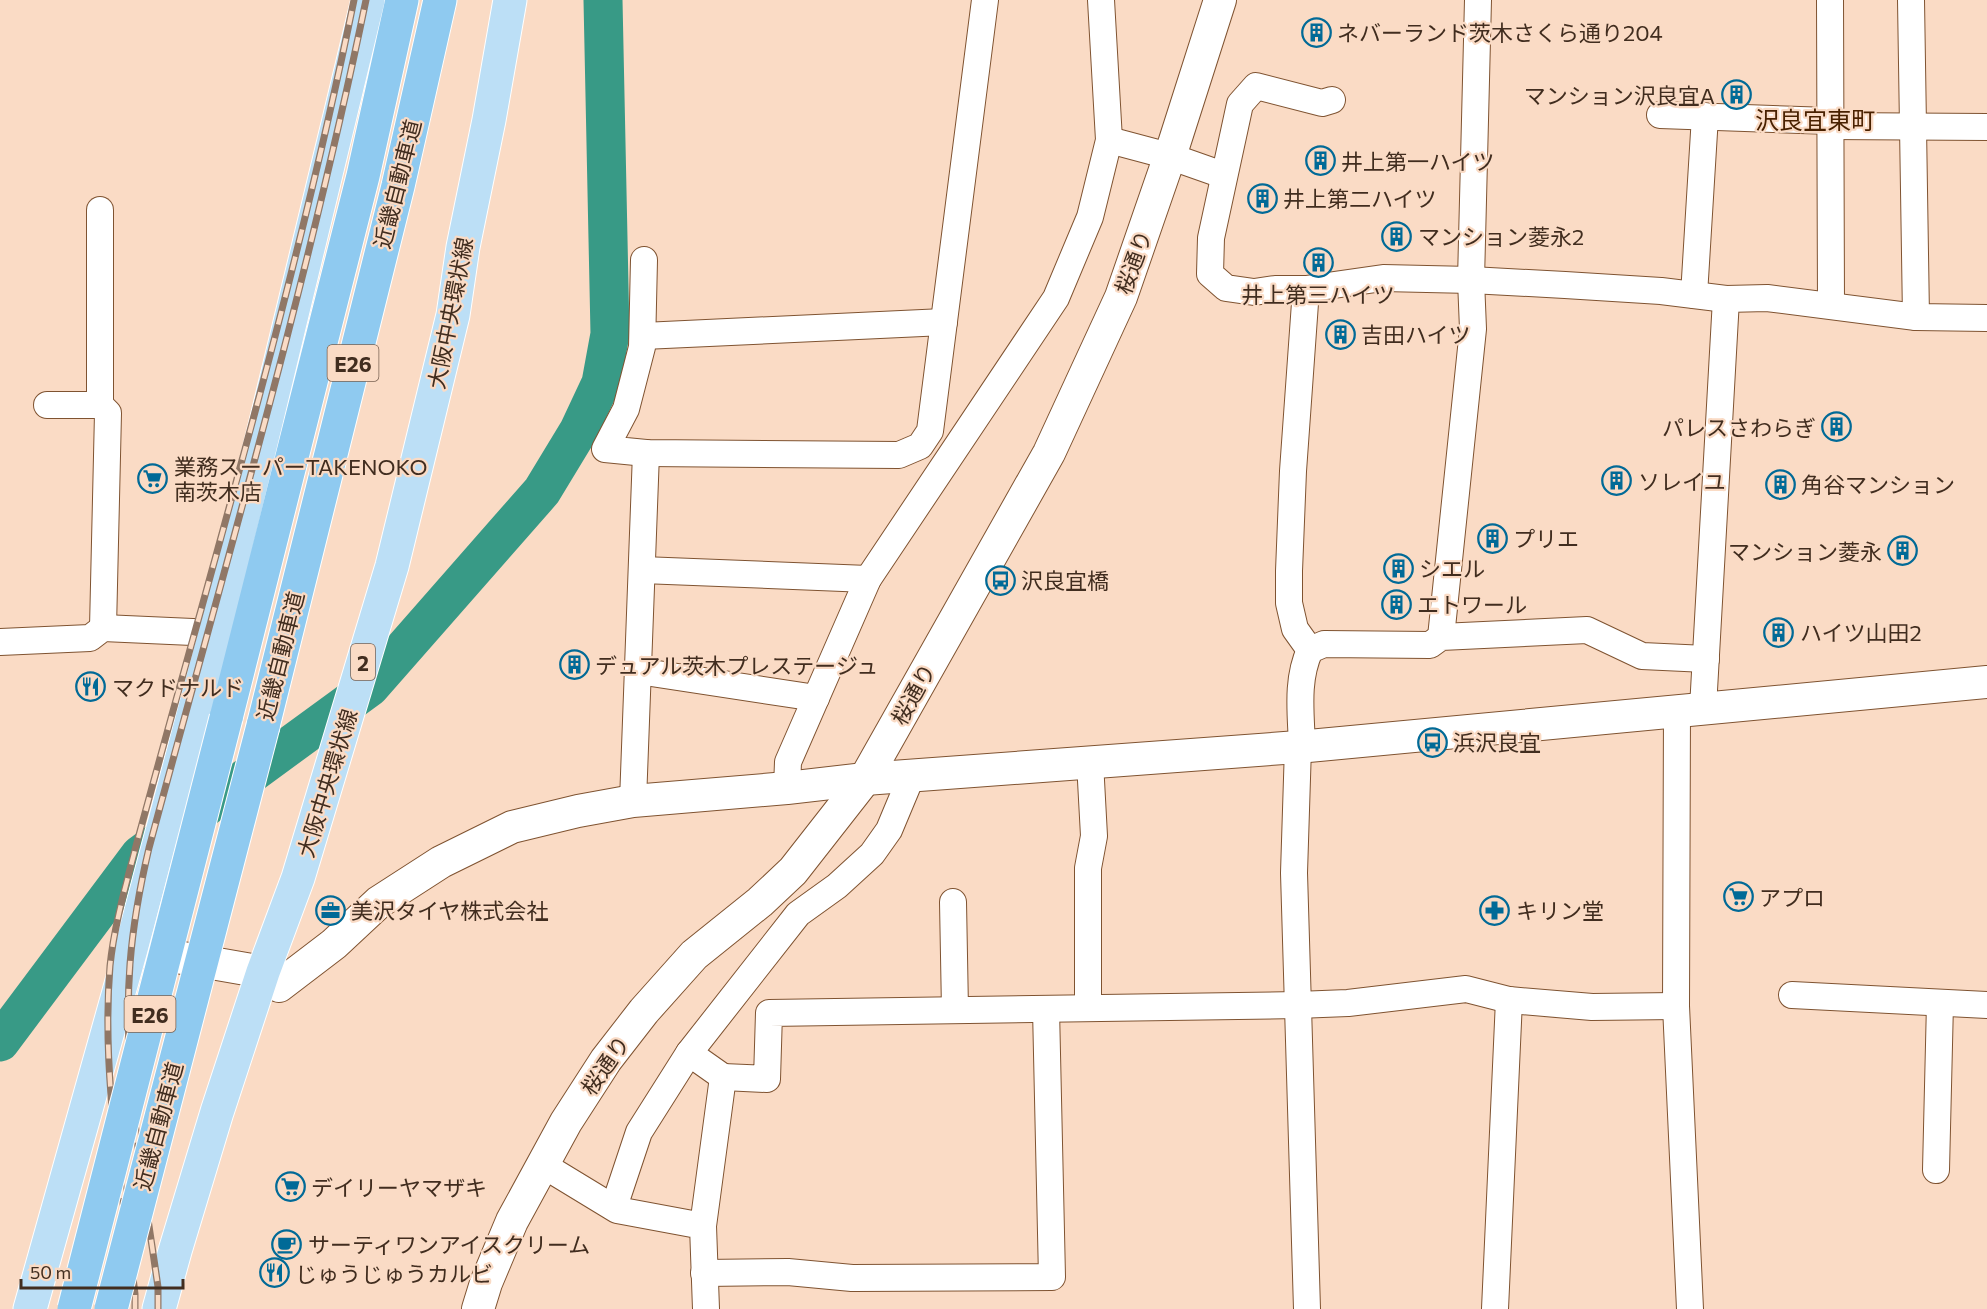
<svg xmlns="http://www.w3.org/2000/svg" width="1987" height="1309" font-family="Commissioner,'Noto Sans JP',sans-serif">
<rect width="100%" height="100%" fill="#fadbc5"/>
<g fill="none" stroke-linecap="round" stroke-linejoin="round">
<path stroke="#389a86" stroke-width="39" d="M0 1042 140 855 370 687 542 491 579 430 601 383 610 334 603 0"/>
<defs>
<g id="minor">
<path d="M1830 0 1831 305"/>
<path d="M1911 0 1916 317"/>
<path d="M1332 100 1322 103 1256 86 1240 104 1211 238 1210 274 1226 288 1254 292 1275 289H1306L1383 278 1471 280 1565 285 1661 291 1726 299"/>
<path d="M1660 115 1830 121"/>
<path d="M1830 126 1987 127"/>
<path d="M1109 140 1169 156 1223 175"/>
<path d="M100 210V405"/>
<path d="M644 260 642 347 626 409 605 449 646 453 899 455 920 446 930 431 985 0"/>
<path d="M1306 289 1293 471 1289 571V603L1295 629 1310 650"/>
<path d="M1694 295 1705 116"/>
<path d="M643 336 944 322"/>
<path d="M47 405H100L108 413 103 628"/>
<path d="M642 570 868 579"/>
<path d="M1441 637 1473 329 1471 280 1478 0"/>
<path d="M0 642 90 638 103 628 215 633"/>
<path d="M638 671 816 698"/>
<path d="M1703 708 1726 299 1767 298 1916 317 1987 318"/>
<path d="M1677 710 1676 1006 1690 1309"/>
<path d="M1302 746C1301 714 1296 680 1310 650L1324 644 1430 645 1441 637 1587 630 1642 656 1706 659"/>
<path d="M1298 747 1294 873 1307 1309"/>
<path d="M787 788 788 762 868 579 1056 298 1090 217 1109 140 1101 0"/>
<path d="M633 801 646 453"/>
<path d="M953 902 955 1010"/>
<path d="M1792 995 1987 1005"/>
<path d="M1088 1008V868L1094 836 1090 762"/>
<path d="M689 1053 723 1077 703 1226"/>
<path d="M723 1077 767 1079 769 1013 1297 1005 1348 1003 1466 989 1509 1000 1592 1007 1676 1006"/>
<path d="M543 1165 617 1210 703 1226 706 1309"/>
<path d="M1936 1170 1940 1003"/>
<path d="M614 1207 639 1132 689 1053 798 914 837 886 872 854 889 830 912 775"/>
<path d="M704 1273 788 1272 852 1278 1052 1277 1046 1009"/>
<path d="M1495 1309 1509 1000"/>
</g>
<g id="tertiary">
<path d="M131 949 263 972 279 986 334 944 379 902 441 862 512 827 578 811 633 801 787 788 865 779 1298 747 1987 682"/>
<path d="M478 1309 486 1283 512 1221 566 1122 606 1060 644 1011 694 955 760 902 793 871 865 779 1049 453 1121 297 1174 144 1220 0"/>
</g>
<g id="primary">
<path d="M30 1309 131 949 215 633 368 0"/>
<path d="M159 1309 175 1251 217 1112 263 972 298 878 392 566 453 315 463 247 489 120 510 0"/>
</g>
<g id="motorway">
<path d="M226 718 363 176 402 0"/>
<path d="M263 726 398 186 440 0"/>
</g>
</defs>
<use href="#minor" stroke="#7f5331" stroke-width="28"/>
<use href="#tertiary" stroke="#7f5331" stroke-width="34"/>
<use href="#primary" stroke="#fff" stroke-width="35"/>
<use href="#motorway" stroke="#fff" stroke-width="35"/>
<use href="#minor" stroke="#fff" stroke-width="26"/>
<use href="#tertiary" stroke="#fff" stroke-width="32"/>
<use href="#primary" stroke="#bcdff6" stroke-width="33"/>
<use href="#motorway" stroke="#8fcaf0" stroke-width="33"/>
<defs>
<g id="rail">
<path d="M135 1309V1294C122 1186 101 1075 110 966 114 926 126 885 136 846 212 565 296 285 354 0"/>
<path d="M158 1309V1287C143 1181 122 1072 130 964 133 925 140 886 149 848 225 566 307 286 366 0"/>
</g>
</defs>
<use href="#rail" stroke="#907766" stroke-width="7"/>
<use href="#rail" stroke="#fadbc5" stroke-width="4.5" stroke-dasharray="14" stroke-linecap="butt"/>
<defs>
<g id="motorway-bridge">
<path d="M74 1309 226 718"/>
<path d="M111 1309 263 726"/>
</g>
</defs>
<use href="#motorway-bridge" stroke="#fff" stroke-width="35" stroke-linecap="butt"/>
<use href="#motorway-bridge" stroke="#8fcaf0" stroke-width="33"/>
</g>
<defs>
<symbol id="building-ring" viewBox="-11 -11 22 22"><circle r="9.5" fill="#fadbc5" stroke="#016a97" stroke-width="1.5"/><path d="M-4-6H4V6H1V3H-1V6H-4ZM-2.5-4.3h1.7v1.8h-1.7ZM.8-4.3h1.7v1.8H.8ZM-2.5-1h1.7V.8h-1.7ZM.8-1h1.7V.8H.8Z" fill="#016a97"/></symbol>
<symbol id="supermarket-ring" viewBox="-11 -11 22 22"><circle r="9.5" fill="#fadbc5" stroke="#016a97" stroke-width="1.5"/><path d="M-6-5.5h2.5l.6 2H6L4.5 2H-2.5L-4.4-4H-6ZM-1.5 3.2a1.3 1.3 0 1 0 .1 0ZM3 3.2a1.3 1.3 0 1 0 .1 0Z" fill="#016a97"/></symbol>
<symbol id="bus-ring" viewBox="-11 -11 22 22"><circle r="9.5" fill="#fadbc5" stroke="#016a97" stroke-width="1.5"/><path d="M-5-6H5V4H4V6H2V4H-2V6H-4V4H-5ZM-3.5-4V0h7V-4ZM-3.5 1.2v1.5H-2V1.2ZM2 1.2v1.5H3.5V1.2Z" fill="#016a97"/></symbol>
<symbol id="restaurant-ring" viewBox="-11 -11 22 22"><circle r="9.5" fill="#fadbc5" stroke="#016a97" stroke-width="1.5"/><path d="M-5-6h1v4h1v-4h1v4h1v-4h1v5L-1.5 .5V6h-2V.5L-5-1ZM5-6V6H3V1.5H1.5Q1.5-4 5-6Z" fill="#016a97"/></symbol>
<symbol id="office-ring" viewBox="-11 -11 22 22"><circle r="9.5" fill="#fadbc5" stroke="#016a97" stroke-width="1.5"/><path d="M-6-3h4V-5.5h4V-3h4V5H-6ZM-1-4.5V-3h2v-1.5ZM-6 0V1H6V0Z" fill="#016a97"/></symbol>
<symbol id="pharmacy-ring" viewBox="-11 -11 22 22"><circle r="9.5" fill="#fadbc5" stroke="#016a97" stroke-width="1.5"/><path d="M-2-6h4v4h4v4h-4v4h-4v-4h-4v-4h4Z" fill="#016a97"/></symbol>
<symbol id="cafe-ring" viewBox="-11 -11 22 22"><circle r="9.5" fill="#fadbc5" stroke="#016a97" stroke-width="1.5"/><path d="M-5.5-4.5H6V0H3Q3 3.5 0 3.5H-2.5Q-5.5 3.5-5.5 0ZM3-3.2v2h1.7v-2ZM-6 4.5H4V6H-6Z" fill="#016a97"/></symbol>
</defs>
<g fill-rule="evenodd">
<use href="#building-ring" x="1300" y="16" width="33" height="33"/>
<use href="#building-ring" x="1720" y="78" width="33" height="33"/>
<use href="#building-ring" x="1304" y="144" width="33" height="33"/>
<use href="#building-ring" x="1246" y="182" width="33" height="33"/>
<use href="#building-ring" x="1380" y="220" width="33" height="33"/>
<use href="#building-ring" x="1302" y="246" width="33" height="33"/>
<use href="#building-ring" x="1324" y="318" width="33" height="33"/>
<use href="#building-ring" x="1820" y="410" width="33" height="33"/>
<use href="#supermarket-ring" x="136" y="462" width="33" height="33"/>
<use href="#building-ring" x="1600" y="464" width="33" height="33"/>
<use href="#building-ring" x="1764" y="468" width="33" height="33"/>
<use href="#building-ring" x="1476" y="522" width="33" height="33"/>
<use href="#building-ring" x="1886" y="534" width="33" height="33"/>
<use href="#building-ring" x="1382" y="552" width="33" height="33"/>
<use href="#bus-ring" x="984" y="564" width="33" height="33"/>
<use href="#building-ring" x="1380" y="588" width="33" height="33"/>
<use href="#building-ring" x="1762" y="616" width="33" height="33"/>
<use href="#building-ring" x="558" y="648" width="33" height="33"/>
<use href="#restaurant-ring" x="74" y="670" width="33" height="33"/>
<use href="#bus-ring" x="1416" y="726" width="33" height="33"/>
<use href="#supermarket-ring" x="1722" y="880" width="33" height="33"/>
<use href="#office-ring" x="314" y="894" width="33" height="33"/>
<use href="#pharmacy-ring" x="1478" y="894" width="33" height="33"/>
<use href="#supermarket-ring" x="274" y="1170" width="33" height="33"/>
<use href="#cafe-ring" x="270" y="1228" width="33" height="33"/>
<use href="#restaurant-ring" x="258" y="1256" width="33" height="33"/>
</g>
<g text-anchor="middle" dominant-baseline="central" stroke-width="4.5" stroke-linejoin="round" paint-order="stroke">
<g fill="#fadbc5" stroke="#786151" stroke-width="1.5">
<rect x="327.5" y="345" width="51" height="36" rx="4.5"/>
<rect x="351" y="644" width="24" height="36" rx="4.5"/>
<rect x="124.5" y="996" width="51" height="36" rx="4.5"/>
</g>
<g font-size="21" font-weight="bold" fill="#412d1f">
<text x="353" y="363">E26</text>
<text x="363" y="662">2</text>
<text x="150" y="1014">E26</text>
</g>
<g font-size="22" fill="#412d1f" stroke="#fadbc5" text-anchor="start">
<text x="1337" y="32">ネバーランド茨木さくら通り204</text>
<text x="1715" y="95" text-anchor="end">マンション沢良宜A</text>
<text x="1341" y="161">井上第一ハイツ</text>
<text x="1283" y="198">井上第二ハイツ</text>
<text x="1418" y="236">マンション菱永2</text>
<text x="1318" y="294" text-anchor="middle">井上第三ハイツ</text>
<text x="1361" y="334">吉田ハイツ</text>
<text x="1816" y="427" text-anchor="end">パレスさわらぎ</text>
<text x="174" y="466">業務スーパーTAKENOKO<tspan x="174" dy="25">南茨木店</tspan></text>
<text x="1638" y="481">ソレイユ</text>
<text x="1801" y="484">角谷マンション</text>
<text x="1513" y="538">プリエ</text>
<text x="1882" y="551" text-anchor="end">マンション菱永</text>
<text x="1419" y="568">シエル</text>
<text x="1021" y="580">沢良宜橋</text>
<text x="1417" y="604">エトワール</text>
<text x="1800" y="632">ハイツ山田2</text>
<text x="595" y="665">デュアル茨木プレステージュ</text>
<text x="112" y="687">マクドナルド</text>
<text x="1453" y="742">浜沢良宜</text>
<text x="1759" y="897">アプロ</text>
<text x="351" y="910">美沢タイヤ株式会社</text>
<text x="1516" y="910">キリン堂</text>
<text x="311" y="1187">デイリーヤマザキ</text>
<text x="308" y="1244">サーティワンアイスクリーム</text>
<text x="295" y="1273">じゅうじゅうカルビ</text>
</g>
<g font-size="22" fill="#412d1f" stroke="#fadbc5">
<text transform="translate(397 184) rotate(-76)">近畿自動車道</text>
<text transform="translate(1133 262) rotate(-70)">桜通り</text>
<text transform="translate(450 313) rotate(-79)">大阪中央環状線</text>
<text transform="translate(280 656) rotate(-76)">近畿自動車道</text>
<text transform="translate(913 694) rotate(-61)">桜通り</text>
<text transform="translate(327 783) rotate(-73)">大阪中央環状線</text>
<text transform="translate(605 1065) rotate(-55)">桜通り</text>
<text transform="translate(158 1126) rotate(-75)">近畿自動車道</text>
</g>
<g font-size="24" fill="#492100" stroke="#fadbc5">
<text x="1815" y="119">沢良宜東町</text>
</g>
</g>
<path d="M21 1279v9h162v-9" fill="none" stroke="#412d1f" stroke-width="3"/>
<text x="30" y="1279" font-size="18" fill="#412d1f" stroke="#fadbc5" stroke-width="4.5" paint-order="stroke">50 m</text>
</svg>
